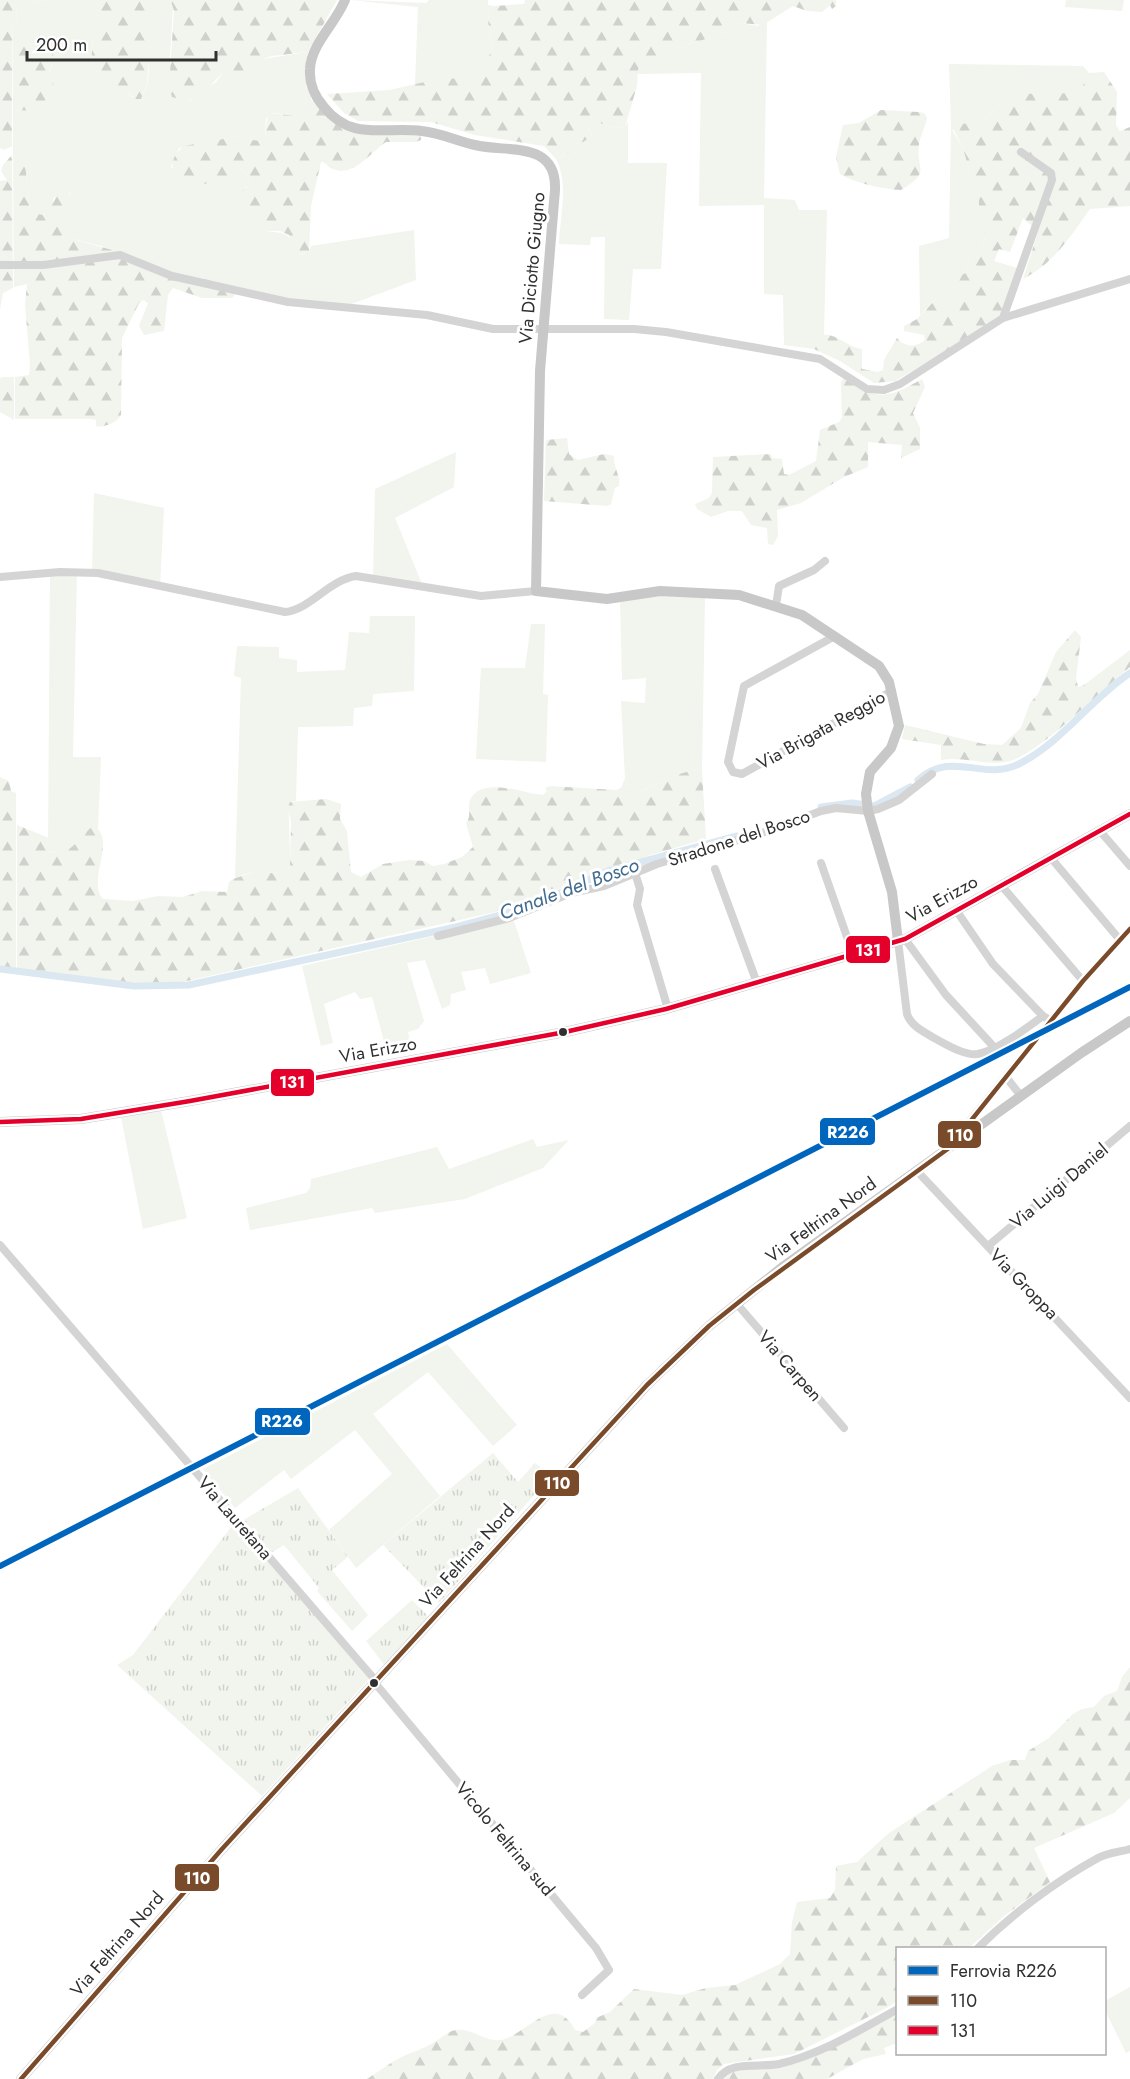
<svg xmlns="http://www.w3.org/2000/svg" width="1130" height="2079" font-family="Jost,sans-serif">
<defs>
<pattern id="forest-firs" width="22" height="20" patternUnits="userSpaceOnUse" patternTransform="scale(1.5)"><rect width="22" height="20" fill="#f1f5ed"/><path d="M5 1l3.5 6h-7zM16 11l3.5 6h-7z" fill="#cfd2cc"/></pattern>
<pattern id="park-tufts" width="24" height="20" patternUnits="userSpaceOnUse" patternTransform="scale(1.5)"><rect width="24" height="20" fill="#f1f5ed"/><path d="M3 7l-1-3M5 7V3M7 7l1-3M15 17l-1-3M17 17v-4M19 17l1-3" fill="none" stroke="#cfd2cc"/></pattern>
</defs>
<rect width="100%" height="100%" fill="#fff"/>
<g fill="#f1f5ed">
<path d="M49 0H101L93 33 91 69 100 72 99 87 113 92 128 93 132 97 141 99C143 93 147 87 148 81 151 53 145 29 147 3L172 1 173 6 170 57 172 97 192 100 216 82 223 73C243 70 247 74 263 59L308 52 306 62 312 103 298 116 273 113 266 118 265 138 260 141 234 137 179 148 171 167 183 184 229 178 240 168 251 179 250 185 245 187 248 205 262 216 265 231C290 234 287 232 299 255L309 251 311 246 414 230 416 280 346 306 291 300 194 280 101 246 61 236 70 192 58 181C52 193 57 212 39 216L30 213 25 163 13 154V110L37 111 49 96 54 81 49 73 53 64 39 42 29 45 19 40 16 25 17 5Z"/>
<path d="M350 0 426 3 429 0H488V5L493 6C483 19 492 37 492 51L486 60V75L415 85 418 7Z"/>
<path d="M1066 0H1124L1122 11 1065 7Z"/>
<path d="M767 22 764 198 795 200 799 210H827L824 335 812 343 814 349 784 345 783 295 764 294V205L699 206 701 73 637 74V69L684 46 728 32 741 23 758 26Z"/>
<path d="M949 64 1083 66 1089 73 1082 91 1077 93 1007 98 982 122 952 130 963 148 971 177 979 184V221L986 235 981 250 971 254 966 273 951 280 958 289 963 288 965 293 963 297H938L920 315 919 246 949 238 951 125Z"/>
<path d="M593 119 610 128 625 127 628 122V163H667L661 269H633L629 320 604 319 605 237H591L590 245 559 244C560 218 569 182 556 159L568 153 573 144 583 142 592 135 588 127Z"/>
<path d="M456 452 454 487 395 518 424 589 373 579 375 489Z"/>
<path d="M94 493 164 508 160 587 92 574Z"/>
<path d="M77 572 73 757H101L98 829 93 827 65 854 50 852 48 848 50 573Z"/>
<path d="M705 594 702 770C675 770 656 789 631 793L625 778 621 701 645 703 646 678 622 680 620 598Z"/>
<path d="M370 616H415L414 691 373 694 372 706 354 708 353 726 298 727 296 801 290 802C287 809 291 855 290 867L274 874C263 867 248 873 235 878L241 678 234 676 237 646 279 647V658L297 660V672L345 670 349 632 369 633Z"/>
<path d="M531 624H545L543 694 548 695 546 762 476 759 481 668H525Z"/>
<path d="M513 918 531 973 490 984 485 968 461 972 466 990 451 994 450 1005 442 1009 425 960 407 963 424 1021 418 1029 408 1032 412 1052 388 1056 372 997 360 999 355 992 324 1004 333 1043 321 1046 302 966Z"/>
<path d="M161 1110 187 1218 143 1229 121 1117Z"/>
<path d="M533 1139 537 1147 569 1140 543 1168 465 1199 375 1213 372 1208 250 1230 246 1208 306 1193 310 1188 311 1179 437 1147 449 1169Z"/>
<path d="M447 1344 517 1425 493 1446 428 1372 373 1414 440 1496 356 1568 329 1530 392 1474 355 1430 291 1479 284 1470 235 1508 203 1469Z"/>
<path d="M1130 1987V2051L1126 2053 1105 2010V2001Z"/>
</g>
<g fill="url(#forest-firs)">
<path d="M0 0H49L17 5 16 25 20 40 29 45 39 42 49 45 55 59 49 72 54 81 49 96 37 111 13 110 12 0V146L4 150 0 148Z"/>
<path d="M101 0H337L308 52 272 56 263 59 257 67 238 73H223C203 90 205 106 172 97L169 87 174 11 171 1 147 4 149 59 147 84 141 99H136L128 93H113L99 87 97 82 100 72 91 69 93 33Z"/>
<path d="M525 0H836V6L832 9 830 5 822 12 807 11 793 6 763 25 741 23 728 32 684 46 638 69 637 86 625 127 610 128 593 119 588 127 592 136 583 142 573 144 568 153 556 159 544 146 475 135 431 122 358 121 344 113 327 94 390 90 429 81 485 75 486 60 492 51C492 37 483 19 493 6L524 4Z"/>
<path d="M1104 72 1117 92 1116 125 1120 131 1130 127V206L1090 209C1070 237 1054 263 1023 279L1038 232 1023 218 1010 252 999 249 994 261 1017 268 1003 313 947 351 895 381 874 383 840 361 814 349 812 343C827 322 845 348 862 349V369L878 372 883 370 884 360 897 338C904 347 916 348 925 340L924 335 904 331V326L917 319 938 297H963L965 293 963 289H953L950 285 951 279 966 273 971 254 981 250 986 235 979 221V184L971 177 963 148 951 125 982 122 1007 98 1016 94 1077 93 1082 90 1086 76 1089 73Z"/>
<path d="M313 93 337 122 422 132 421 140 416 142H386C372 151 353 178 333 169 327 167 328 163 321 162L311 206 309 251 294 256 289 235 280 231H265L262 217 249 209 242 191 250 184 251 179 240 168C236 171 234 176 229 178 216 183 185 189 174 181 172 167 170 156 184 146L234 137 260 141 265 138 268 113 298 116 312 103Z"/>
<path d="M881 110 918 112 924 113 927 117C926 127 920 135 919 145 916 172 932 171 901 190 882 189 855 183 840 174L836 157 843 125 859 123Z"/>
<path d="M13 154 19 155 25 163 30 213 44 215 55 199 51 184 54 180C84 185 62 220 62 236L116 251 160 272 215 281 238 291 232 298H202L173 288 168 295 164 331 144 335 139 326 148 303 143 300 139 303 122 338 121 415C118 422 104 428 96 426V420L91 419H15V377L29 375 30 365 25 304 27 284 14 287Z"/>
<path d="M12 155 13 288 3 293 0 309V181L7 180 1 171 3 165Z"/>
<path d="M4 377H14V420L0 412V378Z"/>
<path d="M844 378C877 401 887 399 922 379L925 387 913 413 920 428V449L901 458 902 445 868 442V467L844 477 801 503 777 510 778 536 773 545 768 544 767 528 751 525 742 511H728L711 517 697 509 695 504 709 498 712 493 713 457 771 454 772 458 782 459 784 474 789 475 816 461 820 430 839 422 842 418 841 382Z"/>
<path d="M567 438 569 454 578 460 604 454 614 456C613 467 621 476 619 486L615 488 611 504 607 506 544 501 546 440Z"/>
<path d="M1075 630 1081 637 1076 678 1078 687 1084 685 1130 650V667C1102 689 1040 753 1010 761 988 767 964 756 941 760V745L902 739 905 725 984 744 1002 745 1021 728 1030 703 1038 694 1056 652Z"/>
<path d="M702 770 706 839 650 855 611 874 569 885 518 907 178 983 116 982 17 968V825L49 838V852C71 858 78 837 93 826 118 837 86 881 103 899L133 901 158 896 183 897 202 891 227 892 229 882 233 879 262 869 274 874 290 867 291 822 288 807 290 802 326 799 341 804 340 819 347 831 351 872 361 877 383 864 409 860 424 861 433 866 444 864 462 857 473 847 466 823C472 816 467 808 470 800 481 775 525 794 543 795L547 791 545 788 550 786 616 790 621 788 625 778 631 793C657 789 674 770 702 770Z"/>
<path d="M0 777 9 781 11 791 16 793V969L0 967Z"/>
<path d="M1130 1667V1798L1114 1813 1034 1848 1050 1882 1004 1916 969 1948H898L897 2001 888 2007 794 2054 724 2064 717 2070 713 2079H367C376 2073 385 2067 394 2061 407 2053 423 2050 436 2041 443 2037 448 2031 456 2030 474 2028 488 2045 505 2039 530 2030 555 1993 575 2030L583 2032 595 2023 596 2018 610 2012 634 1989 682 1995 706 1988 735 1985 780 1964 790 1954 792 1922 797 1902 830 1898 835 1890 836 1866 857 1862 889 1833 992 1766 1010 1760H1025L1028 1751 1049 1738 1073 1714 1082 1709 1094 1707 1104 1696 1117 1691 1122 1677Z"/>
<path d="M897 2012V2043L884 2048 886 2054 863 2059 827 2079H723C731 2066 765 2070 780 2068 815 2061 865 2029 897 2012Z"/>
</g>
<g fill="url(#park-tufts)">
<path d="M493 1453 518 1482 535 1463 551 1476 439 1603 383 1545Z"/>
<path d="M298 1488 348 1557 332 1570 368 1615 352 1631 317 1591 319 1588 284 1545 269 1554 240 1522Z"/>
<path d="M235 1522 369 1679 262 1796 117 1665 133 1655Z"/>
<path d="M412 1600 429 1617 385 1666 366 1641Z"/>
</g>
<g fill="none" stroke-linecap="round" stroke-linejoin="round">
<g stroke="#dbe7f1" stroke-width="7">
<path d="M918 780C953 749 982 782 1019 764 1062 742 1091 699 1130 673"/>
<path d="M821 807 852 803 874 806 910 787"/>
<path d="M554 896 608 871 737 836"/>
<path d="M0 969 134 986 189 985 456 927 519 910"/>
</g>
<g stroke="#d4d4d4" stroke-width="8">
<path d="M0 265H43L120 255 172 276 288 302 427 315 493 329H634L666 332 820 359 867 389 884 390 900 384 1003 318 1130 279"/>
<path d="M1003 318 1052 180 1051 173 1021 152"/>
<path d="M0 577 60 572 98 573 285 612C311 609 329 580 356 576L481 596 536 591"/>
<path d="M776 605 779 586 814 570 825 561"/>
<path d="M835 636 744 686 728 762 733 772 742 774 892 691"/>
<path d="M1100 831 1130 866"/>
<path d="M1051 858 1120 940"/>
<path d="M821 863 853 954"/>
<path d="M715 869 757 983"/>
<path d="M635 873 640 889 637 905 668 1009"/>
<path d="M1001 885 1083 981"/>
<path d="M956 910 993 964 1043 1016"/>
<path d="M438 936 509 918 571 893 604 886 657 864 765 832 821 811 836 808 868 811 878 809 899 800 932 774"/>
<path d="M905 939 946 995 994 1047"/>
<path d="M898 941 907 1014C911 1026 924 1032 934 1038 946 1044 964 1056 978 1054 997 1051 1028 1027 1043 1016L1051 1021"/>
<path d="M1006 1077 1021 1096"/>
<path d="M952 1143 1083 981 1130 929"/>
<path d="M917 1171 1130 1398"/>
<path d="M0 1245 376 1681"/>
<path d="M988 1246 1130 1126"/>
<path d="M737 1304 844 1428"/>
<path d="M375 1683 596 1948 609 1970 582 1995"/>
<path d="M978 1948C1012 1914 1056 1881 1098 1858 1107 1853 1120 1852 1130 1849"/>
<path d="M718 2079C730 2060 759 2068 779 2064 821 2054 860 2030 898 2009"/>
</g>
<g stroke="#c8c8c8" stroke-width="10">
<path d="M345 0C336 23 311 44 310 69 309 83 315 97 324 107 352 142 384 126 422 131 441 133 457 141 475 145 508 153 557 140 555 190L540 371 536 591 607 599 660 591 739 595 802 615 879 666 889 682 899 726 891 748 870 772 866 794 868 811 892 892 898 941"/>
<path d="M0 1122 81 1119 190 1101 565 1032 666 1009 905 939 1130 814"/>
<path d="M21 2079 222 1849 647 1385 709 1326 784 1266 1081 1053 1130 1021"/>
</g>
<defs>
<path id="bus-1" d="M21 2079 222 1849 647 1385 709 1326 754 1290 949 1148 1083 981 1130 929"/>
<path id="bus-2" d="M0 1122 81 1119 190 1101 565 1032 666 1009 905 939 1130 814"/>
</defs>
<use href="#bus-1" stroke="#fff" stroke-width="9"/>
<use href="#bus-2" stroke="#fff" stroke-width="9"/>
<use href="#bus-1" stroke="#7a4b2a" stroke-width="4.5"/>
<use href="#bus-2" stroke="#e4002b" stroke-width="4.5"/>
<defs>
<path id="rail-1" d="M0 1566 1130 987"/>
</defs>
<use href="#rail-1" stroke="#fff" stroke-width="10"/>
<use href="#rail-1" stroke="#0065bd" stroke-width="6"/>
</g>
<g fill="#303030" stroke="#fff" stroke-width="2">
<circle cx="563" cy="1032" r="5"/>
<circle cx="374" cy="1683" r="5"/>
</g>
<g text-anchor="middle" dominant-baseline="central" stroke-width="6" stroke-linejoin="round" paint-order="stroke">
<g font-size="18" fill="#303030" stroke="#fff">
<text transform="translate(532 268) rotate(-85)">Via Diciotto Giugno</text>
<text transform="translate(821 730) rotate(-29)">Via Brigata Reggio</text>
<text transform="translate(739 838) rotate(-18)">Stradone del Bosco</text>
<text transform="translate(942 899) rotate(-29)">Via Erizzo</text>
<text transform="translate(378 1050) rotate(-10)">Via Erizzo</text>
<text transform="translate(1059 1186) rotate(-40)">Via Luigi Daniel</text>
<text transform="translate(821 1220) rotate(-36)">Via Feltrina Nord</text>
<text transform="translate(1024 1284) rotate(46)">Via Groppa</text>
<text transform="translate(790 1366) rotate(49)">Via Carpen</text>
<text transform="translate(235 1518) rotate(49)">Via Lauretana</text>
<text transform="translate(467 1556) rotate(-48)">Via Feltrina Nord</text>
<text transform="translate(505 1839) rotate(50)">Vicolo Feltrina sud</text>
<text transform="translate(117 1944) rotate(-49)">Via Feltrina Nord</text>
</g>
<g font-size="20" font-style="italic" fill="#406c90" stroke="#fff">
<text transform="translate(569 889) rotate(-20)">Canale del Bosco</text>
</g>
</g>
<g stroke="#fff" stroke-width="2">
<rect x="845" y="935" width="46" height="29" rx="6" fill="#e4002b"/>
<rect x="270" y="1068" width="45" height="29" rx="6" fill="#e4002b"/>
<rect x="819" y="1117" width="57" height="29" rx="6" fill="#0065bd"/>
<rect x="937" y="1120" width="45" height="29" rx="6" fill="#7a4b2a"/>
<rect x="254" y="1407" width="57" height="29" rx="6" fill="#0065bd"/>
<rect x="534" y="1469" width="46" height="28" rx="6" fill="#7a4b2a"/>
<rect x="174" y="1863" width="46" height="29" rx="6" fill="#7a4b2a"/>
</g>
<g font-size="16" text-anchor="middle" font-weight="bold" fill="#fff">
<text x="868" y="956">131</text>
<text x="292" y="1088">131</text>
<text x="848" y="1138">R226</text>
<text x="960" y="1141">110</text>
<text x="282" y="1427">R226</text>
<text x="557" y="1489">110</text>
<text x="197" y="1884">110</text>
</g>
<rect x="896" y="1947" width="210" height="108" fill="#ffffff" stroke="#acacac" stroke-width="1.5"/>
<rect x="908" y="1966" width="30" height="9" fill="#0065bd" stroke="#acacac" stroke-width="1.5"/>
<text x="950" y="1977" font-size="18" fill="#303030">Ferrovia R226</text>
<rect x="908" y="1996" width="30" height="9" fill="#7a4b2a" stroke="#acacac" stroke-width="1.5"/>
<text x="950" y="2007" font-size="18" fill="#303030">110</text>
<rect x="908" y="2026" width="30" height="9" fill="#e4002b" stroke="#acacac" stroke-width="1.5"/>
<text x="950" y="2037" font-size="18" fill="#303030">131</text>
<path d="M27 51v9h189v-9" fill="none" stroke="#303030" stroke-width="3"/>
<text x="36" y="51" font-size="18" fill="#303030" stroke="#ffffff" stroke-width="4.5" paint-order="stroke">200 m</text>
</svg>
